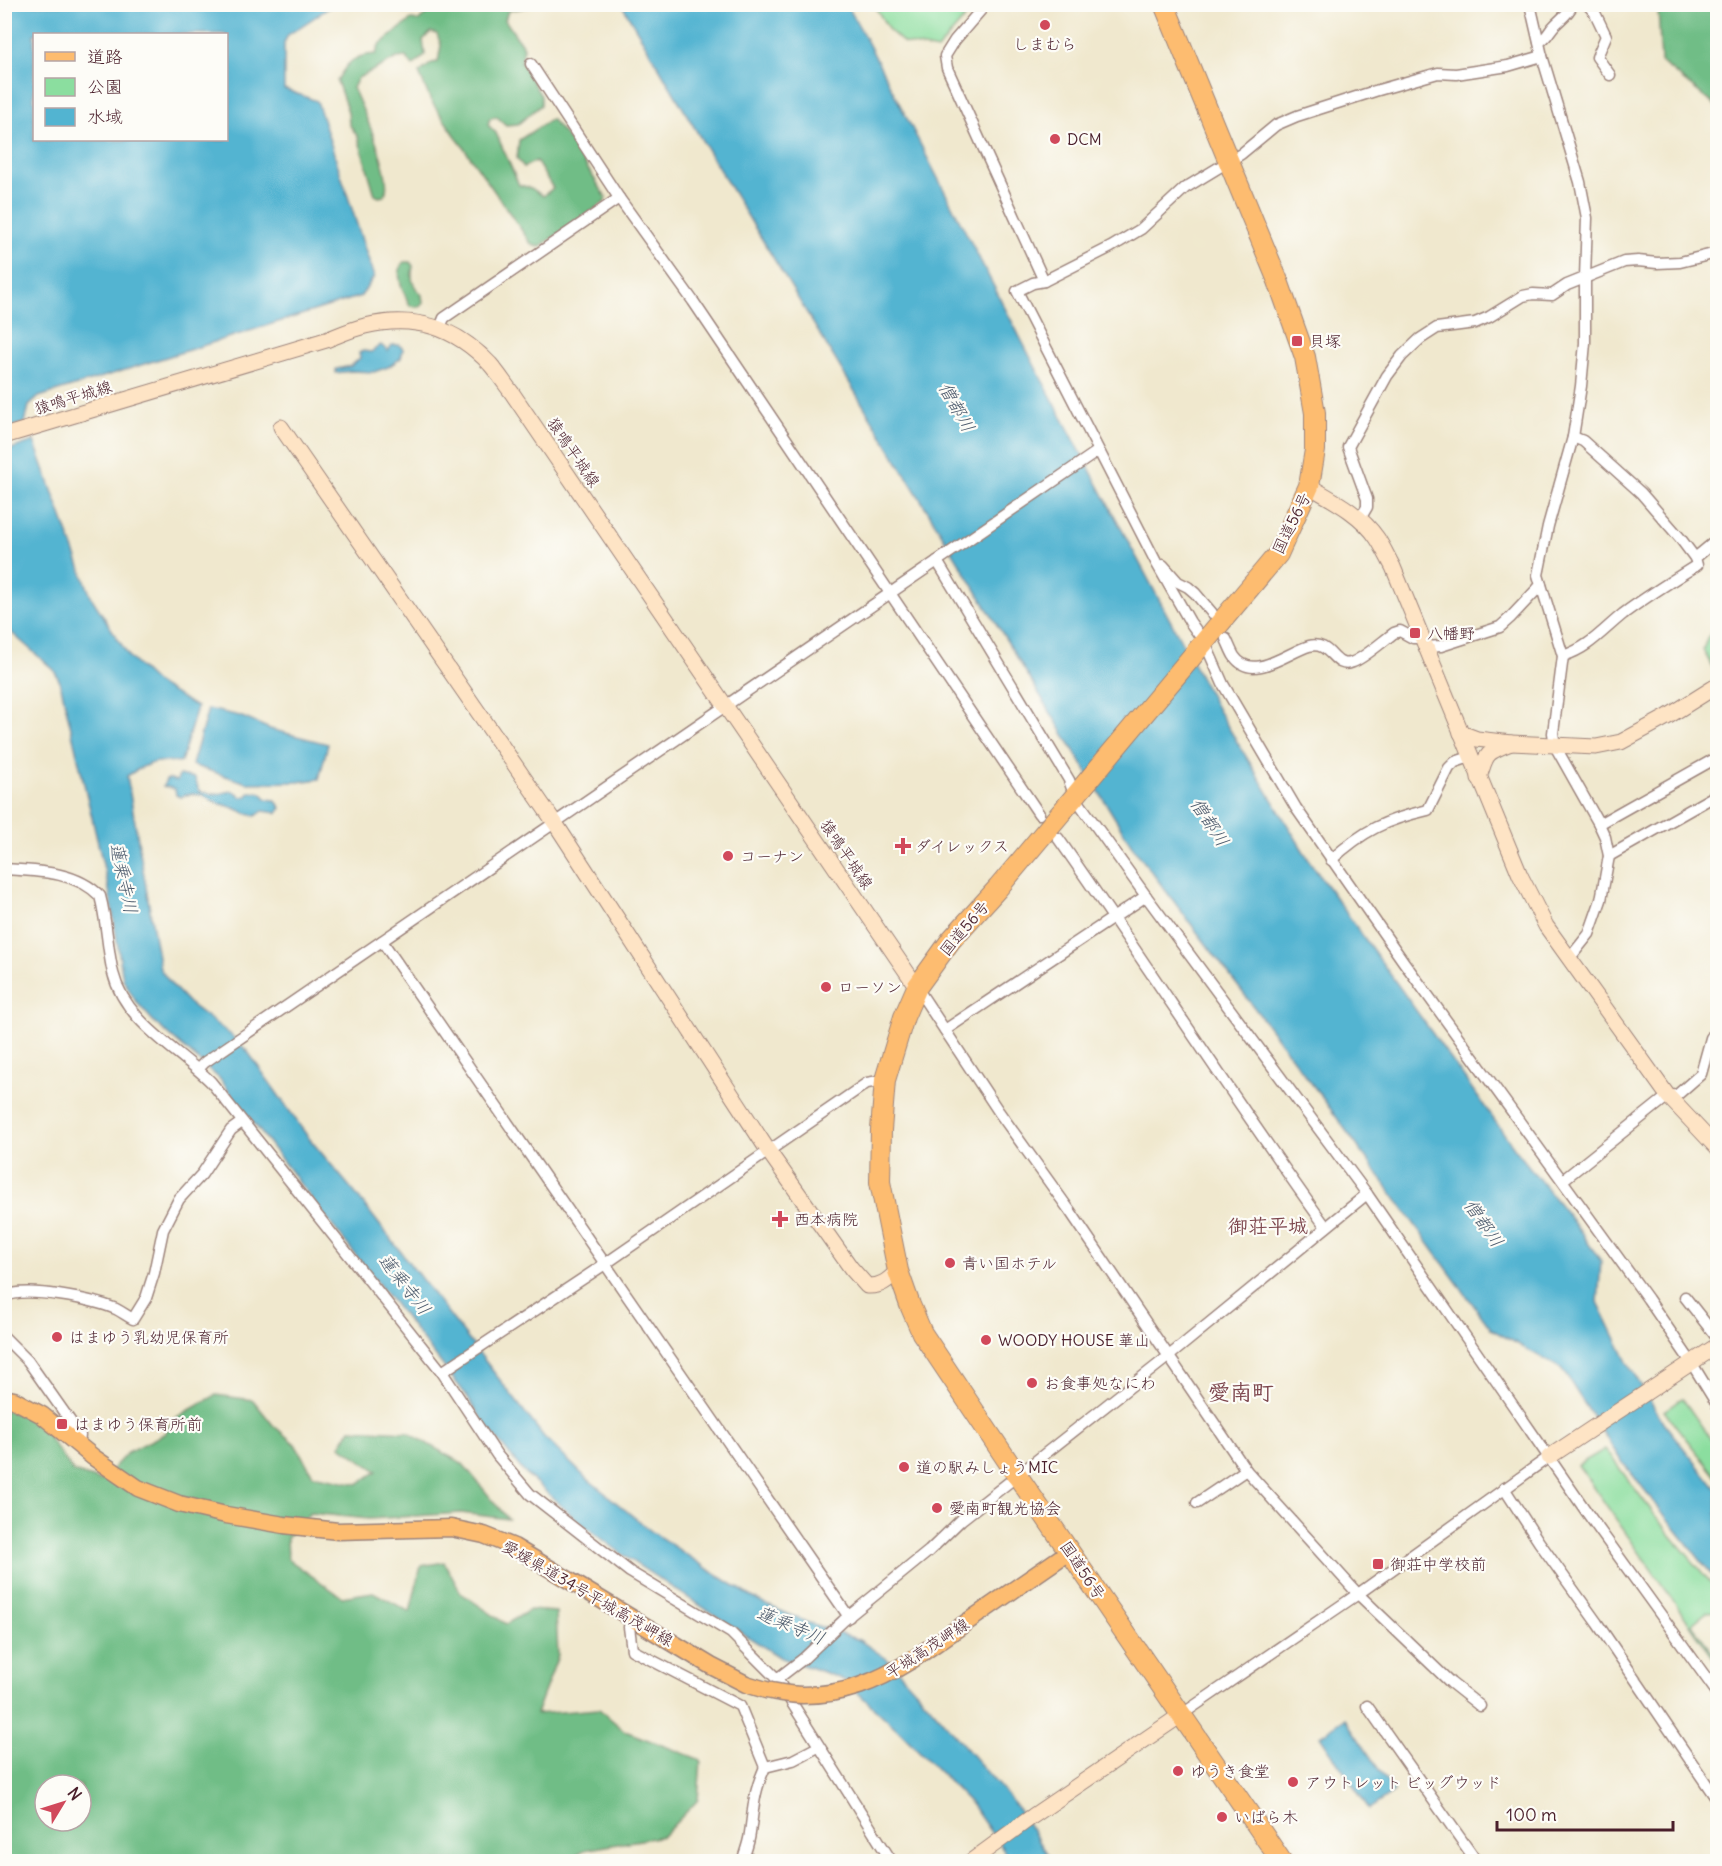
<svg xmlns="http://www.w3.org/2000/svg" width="1722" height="1866" font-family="Delius,'Klee One',sans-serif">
<rect width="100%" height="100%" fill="#fdfcf7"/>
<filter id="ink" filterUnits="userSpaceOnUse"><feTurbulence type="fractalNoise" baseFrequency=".0167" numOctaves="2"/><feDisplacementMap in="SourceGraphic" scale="12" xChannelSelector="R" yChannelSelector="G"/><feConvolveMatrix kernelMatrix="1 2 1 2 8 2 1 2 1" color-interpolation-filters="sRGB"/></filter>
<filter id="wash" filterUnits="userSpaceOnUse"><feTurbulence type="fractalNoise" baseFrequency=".008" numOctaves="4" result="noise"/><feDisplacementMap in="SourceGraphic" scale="24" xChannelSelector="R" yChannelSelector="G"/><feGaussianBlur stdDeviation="1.35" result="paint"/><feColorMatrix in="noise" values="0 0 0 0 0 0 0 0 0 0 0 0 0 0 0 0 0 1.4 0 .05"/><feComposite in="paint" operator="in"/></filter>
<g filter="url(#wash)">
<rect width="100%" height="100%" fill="#f0e8ce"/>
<g fill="#8bde9f" stroke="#6a7e65" stroke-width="1.5">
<path d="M874 5H976L937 50 904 43 889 30Z"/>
<path d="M1717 626V670L1715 672 1703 650 1707 638Z"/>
<path d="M1682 1398 1717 1448V1478L1664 1411Z"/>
<path d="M1605 1449 1663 1526 1717 1590V1611L1707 1612 1692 1624 1717 1659V1663L1578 1465Z"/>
</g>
<g fill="#70bd86" stroke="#5d6e58" stroke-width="1.5" fill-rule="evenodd">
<path d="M1663 4 1717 5V109L1716 106 1661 62 1658 8Z"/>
<path d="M447 5H537L508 11 505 20 524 48 521 62 541 96V105L518 124 506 125 497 117 490 118 488 125 496 133 519 185 531 188 543 196 553 188 536 161 524 167 517 159 519 140 551 119 570 141 606 197 605 202 539 247 532 245 431 101 419 73 432 63 438 62 441 45 437 34 431 32 423 40 425 55 413 66 406 57 397 58 358 78 353 88C362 108 396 179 384 196L379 197 375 195 358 137 349 124 348 112 337 81C347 62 354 55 376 54L379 45 411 20 419 21 427 13Z"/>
<path d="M404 262H410L413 266C410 280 413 286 422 295L423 303 420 307 410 306C404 293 393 274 404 262Z"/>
<path d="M216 1395 253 1400 273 1425 295 1444 313 1475 358 1484 377 1471 340 1446 351 1429 407 1432 463 1464 508 1519 461 1513 369 1519 310 1513 287 1538 288 1559 342 1597 373 1592 410 1612 421 1566 444 1562 461 1593 506 1624 530 1610 556 1612 558 1656 536 1714 599 1709 625 1731 701 1760 698 1800 663 1836 584 1850 566 1861H5L4 1409 37 1421 74 1472 101 1481 128 1452 164 1434 175 1418ZM45 1785H81V1821H45Z"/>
</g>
<g fill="#52b4d1" stroke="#4e6a7e" stroke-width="1.5" fill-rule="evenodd">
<path d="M5 5H333L288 35 284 43V89L317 101 374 277 361 296 39 397 29 406 25 423 5 429ZM34 34H226V140H34Z"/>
<path d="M622 5H847L866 39 1039 374 1219 712 1310 862 1515 1149 1571 1219 1601 1261 1598 1302 1628 1364 1663 1422 1717 1490V1581L1620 1459 1562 1369 1491 1329 1318 1092 1132 846 716 164Z"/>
<path d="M381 345 388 351 392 345H399L403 349 401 358 388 367 374 372 352 371 336 373V369L351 366 360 358 359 353 363 351 371 352Z"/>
<path d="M34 441 91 597 130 658 156 683 197 707 181 762C155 760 149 762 127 776L160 969 171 984 189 1003 231 1035 248 1052 308 1137 355 1193 544 1437 584 1476 651 1531 711 1571 760 1602 806 1622 859 1640 887 1659 930 1706 1016 1806 1052 1861H1011L972 1805 899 1731 844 1680 821 1671 781 1658 630 1560 577 1520 523 1471 484 1423 467 1396 324 1215 220 1079 154 1022 135 1000 123 979 109 890 60 682 54 670 5 627V451Z"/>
<path d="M208 709 240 716 270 729 328 744 319 779 298 782 247 783 192 765Z"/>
<path d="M179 775 195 778 199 791C204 792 211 794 216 794 226 794 233 786 241 797L247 796 250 792 261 793 267 799 275 800 281 808 277 813 263 811 256 816C247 814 242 812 234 808 228 805 221 805 216 802 200 794 198 791 180 797L176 795 175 789 163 786 166 780 170 779 177 781Z"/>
<path d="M1345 1719 1394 1792 1369 1809 1320 1736Z"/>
</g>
</g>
<g filter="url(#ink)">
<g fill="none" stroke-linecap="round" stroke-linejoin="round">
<defs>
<g id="street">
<path d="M986 4 955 40 945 56 947 68 1044 281"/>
<path d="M1530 4 1542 56 1580 182 1587 218 1585 278V343L1581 386 1573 437 1548 526 1538 575 1563 656 1553 733 1555 746 1599 824 1605 837 1609 856 1601 900 1589 934 1569 959"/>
<path d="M1587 4 1595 13 1606 36 1597 57 1610 75"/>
<path d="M1539 42C1546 39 1548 33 1553 27 1560 19 1568 15 1573 4"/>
<path d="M1542 56 1508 66 1456 74 1438 73 1375 91 1297 116 1276 125 1241 154 1185 188 1141 229 1111 247 1044 281 1033 283 1017 291 1157 564 1190 622 1205 643 1223 684 1296 808 1403 961 1648 1299 1691 1362 1718 1406"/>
<path d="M531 64 619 198 693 301 1039 814"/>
<path d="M440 328 444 318 619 198"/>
<path d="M1573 437 1583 441 1641 493 1680 538 1695 558"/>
<path d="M1360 519 1367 507V499L1348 447 1387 376 1402 356 1420 339 1437 328 1475 323 1489 317 1523 296 1533 294 1552 295 1567 285 1624 262 1638 261 1657 263 1680 262 1717 253"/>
<path d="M937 561 1069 780 1075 797 1146 896"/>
<path d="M1163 565 1178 582 1188 587 1195 593 1212 613"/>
<path d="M1226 639C1229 645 1231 651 1234 656 1252 683 1288 652 1309 646 1332 640 1333 671 1353 662 1364 658 1383 641 1394 633L1400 631 1413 638H1422"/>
<path d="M1426 647 1441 646 1500 627 1510 618 1541 585"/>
<path d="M1563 656C1589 648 1603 630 1623 614 1647 596 1672 581 1697 565L1695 558 1718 539"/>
<path d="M1599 824 1718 757"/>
<path d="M1058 838C1149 967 1234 1100 1326 1227"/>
<path d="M1609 856 1718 794"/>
<path d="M1331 860C1364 830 1385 820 1428 810L1449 768 1455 762 1470 757"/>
<path d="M4 869C37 871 76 871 100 896 107 921 107 948 113 973 125 1022 178 1049 211 1082L442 1372 497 1455 530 1494 630 1572 731 1633 777 1679 892 1862"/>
<path d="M382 941 849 1617"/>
<path d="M917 988 999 1112 1070 1211 1246 1470 1358 1594 1451 1683 1480 1706"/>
<path d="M945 1030 1146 896 1367 1194 1588 1514 1718 1694"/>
<path d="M198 1069 205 1062 1098 451"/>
<path d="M1563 1180 1668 1096 1677 1095 1701 1074 1711 1038 1718 1027"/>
<path d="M4 1297C24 1285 94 1300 116 1309 122 1312 127 1316 133 1319L146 1298 154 1273 163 1230 179 1199 202 1174 231 1130 242 1122"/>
<path d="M1685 1297 1718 1339"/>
<path d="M4 1337 28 1361 80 1435 79 1445"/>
<path d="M442 1372 605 1264 867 1083 885 1080"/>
<path d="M1504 1488 1539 1542 1597 1623 1718 1801"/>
<path d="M1197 1503 1246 1470"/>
<path d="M629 1627 632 1650 740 1706 765 1767"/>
<path d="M777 1679 803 1659 843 1621 929 1551 961 1520 1169 1356 1367 1194"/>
<path d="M1367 1706 1477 1862"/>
<path d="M1181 1715 1358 1594 1549 1457"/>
<path d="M742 1862C745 1852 749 1843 750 1833 754 1806 753 1794 765 1767L793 1760 818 1747"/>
</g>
<g id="secondary">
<path d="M281 427 555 823 769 1152 851 1268 867 1286C881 1287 888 1280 898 1271"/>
<path d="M4 436 326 340C339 335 352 329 365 326 415 314 455 327 490 364 498 373 505 384 512 393L917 987"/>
<path d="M1309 486C1333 500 1361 514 1377 538 1383 547 1388 558 1393 567L1520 875 1546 926 1668 1096 1718 1149"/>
<path d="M1461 733 1477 739 1511 743C1487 752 1486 753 1479 778"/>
<path d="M1511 743 1596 747 1621 742 1667 717 1718 685"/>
<path d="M1549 1457 1718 1345"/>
<path d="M970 1862 1033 1816 1181 1715"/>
</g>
<g id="primary">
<path d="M4 1398 14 1400 42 1415 93 1457 138 1488 179 1504 226 1515 284 1525 338 1531 451 1528 484 1535 514 1547 711 1666 746 1684 766 1690"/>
<path d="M912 1660 1070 1551"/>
</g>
<path id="highway" d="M1164 4 1278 281 1305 357 1315 413V450L1309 486 1278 554 998 888 951 940 917 987 904 1017 885 1080 881 1130 880 1182 898 1271 910 1305 922 1333 1017 1475 1282 1862"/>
</defs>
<use href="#street" stroke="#9d847c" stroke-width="13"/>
<use href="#secondary" stroke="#9d847c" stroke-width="17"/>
<use href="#primary" stroke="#9d847c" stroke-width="19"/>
<use href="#highway" stroke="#9d847c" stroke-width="22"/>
<use href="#street" stroke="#fff" stroke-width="10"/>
<use href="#secondary" stroke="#fee4c5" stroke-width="15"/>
<use href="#primary" stroke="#fdbc6f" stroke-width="16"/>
<use href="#highway" stroke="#fdbc6f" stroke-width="20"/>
<defs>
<path id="primary-bridge" d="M766 1690C778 1692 790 1695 803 1695 845 1695 876 1682 912 1660"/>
</defs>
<use href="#primary-bridge" stroke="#9d847c" stroke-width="19" stroke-linecap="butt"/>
<use href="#primary-bridge" stroke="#fdbc6f" stroke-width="16"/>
</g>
</g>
<g fill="#d1495b" stroke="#fdfcf7" stroke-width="2">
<circle cx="1045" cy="25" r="6"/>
<circle cx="1055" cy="139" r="6"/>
<rect x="1291" y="335" width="12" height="12" rx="3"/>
<rect x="1409" y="627" width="12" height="12" rx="3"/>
<path d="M900 837h6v6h6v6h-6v6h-6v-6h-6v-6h6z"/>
<circle cx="728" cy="856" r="6"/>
<circle cx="826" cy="987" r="6"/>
<path d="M777 1210h6v6h6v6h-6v6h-6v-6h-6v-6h6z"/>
<circle cx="950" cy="1263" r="6"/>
<circle cx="57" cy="1337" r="6"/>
<circle cx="986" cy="1340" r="6"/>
<circle cx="1032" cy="1383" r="6"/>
<rect x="56" y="1418" width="12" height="12" rx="3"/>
<circle cx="904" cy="1467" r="6"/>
<circle cx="937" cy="1508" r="6"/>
<rect x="1372" y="1558" width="12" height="12" rx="3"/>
<circle cx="1178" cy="1771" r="6"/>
<circle cx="1293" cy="1782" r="6"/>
<circle cx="1222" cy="1817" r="6"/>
</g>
<g text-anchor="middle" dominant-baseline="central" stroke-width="4.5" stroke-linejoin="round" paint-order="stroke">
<g font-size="16" fill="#4a1f2b" stroke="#fdfcf7" text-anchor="start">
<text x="1045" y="44" text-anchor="middle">しまむら</text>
<text x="1067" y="139">DCM</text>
<text x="1309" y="341">貝塚</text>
<text x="1427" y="633">八幡野</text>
<text x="915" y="846">ダイレックス</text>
<text x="740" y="856">コーナン</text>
<text x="838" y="987">ローソン</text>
<text x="794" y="1219">西本病院</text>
<text x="962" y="1263">青い国ホテル</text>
<text x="69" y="1337">はまゆう乳幼児保育所</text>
<text x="998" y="1340">WOODY HOUSE 華山</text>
<text x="1044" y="1383">お食事処なにわ</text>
<text x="74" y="1424">はまゆう保育所前</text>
<text x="916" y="1467">道の駅みしょうMIC</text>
<text x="949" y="1508">愛南町観光協会</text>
<text x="1390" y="1564">御荘中学校前</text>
<text x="1190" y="1771">ゆうき食堂</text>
<text x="1305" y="1782">アウトレット ビッグウッド</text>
<text x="1234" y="1817">いばら木</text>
</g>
<g font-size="16" fill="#4a1f2b" stroke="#fdfcf7">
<text transform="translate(73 397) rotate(-17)">猿鳴平城線</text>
<text transform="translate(574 452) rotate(56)">猿鳴平城線</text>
<text transform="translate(1291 523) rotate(-64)">国道56号</text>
<text transform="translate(847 854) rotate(56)">猿鳴平城線</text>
<text transform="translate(964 928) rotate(-50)">国道56号</text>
<text transform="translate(1083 1570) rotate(56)">国道56号</text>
<text transform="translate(588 1593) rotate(30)">愛媛県道34号平城高茂岬線</text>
<text transform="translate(927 1648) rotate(-33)">平城高茂岬線</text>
</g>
<g font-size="18" font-style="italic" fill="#4d5b6d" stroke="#fdfcf7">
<text transform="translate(957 407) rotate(61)">僧都川</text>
<text transform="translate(1210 822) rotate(57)">僧都川</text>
<text transform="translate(124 878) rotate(78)">蓮乗寺川</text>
<text transform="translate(1484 1223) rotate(55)">僧都川</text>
<text transform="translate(405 1284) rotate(52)">蓮乗寺川</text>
<text transform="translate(791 1625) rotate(23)">蓮乗寺川</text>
</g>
<g font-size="20" font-weight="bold" fill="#7e474e" stroke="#fdfcf7">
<text x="1268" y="1225">御荘平城</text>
</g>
<g font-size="22" font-weight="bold" fill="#7e474e" stroke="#fdfcf7">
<text x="1241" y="1392">愛南町</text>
</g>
</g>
<rect width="1722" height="1866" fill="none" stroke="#fdfcf7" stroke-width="24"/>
<rect x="33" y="33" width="195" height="108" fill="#fdfcf7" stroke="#b5a4a5" stroke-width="1.5"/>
<rect x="45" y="52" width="30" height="9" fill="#fdbc6f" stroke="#b5a4a5" stroke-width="1.5"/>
<text x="87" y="63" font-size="18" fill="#4a1f2b">道路</text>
<rect x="45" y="78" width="30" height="18" fill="#8bde9f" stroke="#b5a4a5" stroke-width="1.5"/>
<text x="87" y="93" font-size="18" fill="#4a1f2b">公園</text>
<rect x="45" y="108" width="30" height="18" fill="#52b4d1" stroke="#b5a4a5" stroke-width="1.5"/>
<text x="87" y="123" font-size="18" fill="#4a1f2b">水域</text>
<g transform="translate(63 1803) rotate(52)"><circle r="28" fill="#fdfcf7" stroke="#b5a4a5" stroke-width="1.5"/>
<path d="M0-4.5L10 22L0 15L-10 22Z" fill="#d1495b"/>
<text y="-9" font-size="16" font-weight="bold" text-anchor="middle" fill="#4a1f2b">N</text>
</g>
<path d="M1497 1821v9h176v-9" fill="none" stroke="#4a1f2b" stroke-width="3"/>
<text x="1506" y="1821" font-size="18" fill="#4a1f2b" stroke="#fdfcf7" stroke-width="4.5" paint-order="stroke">100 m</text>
</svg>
